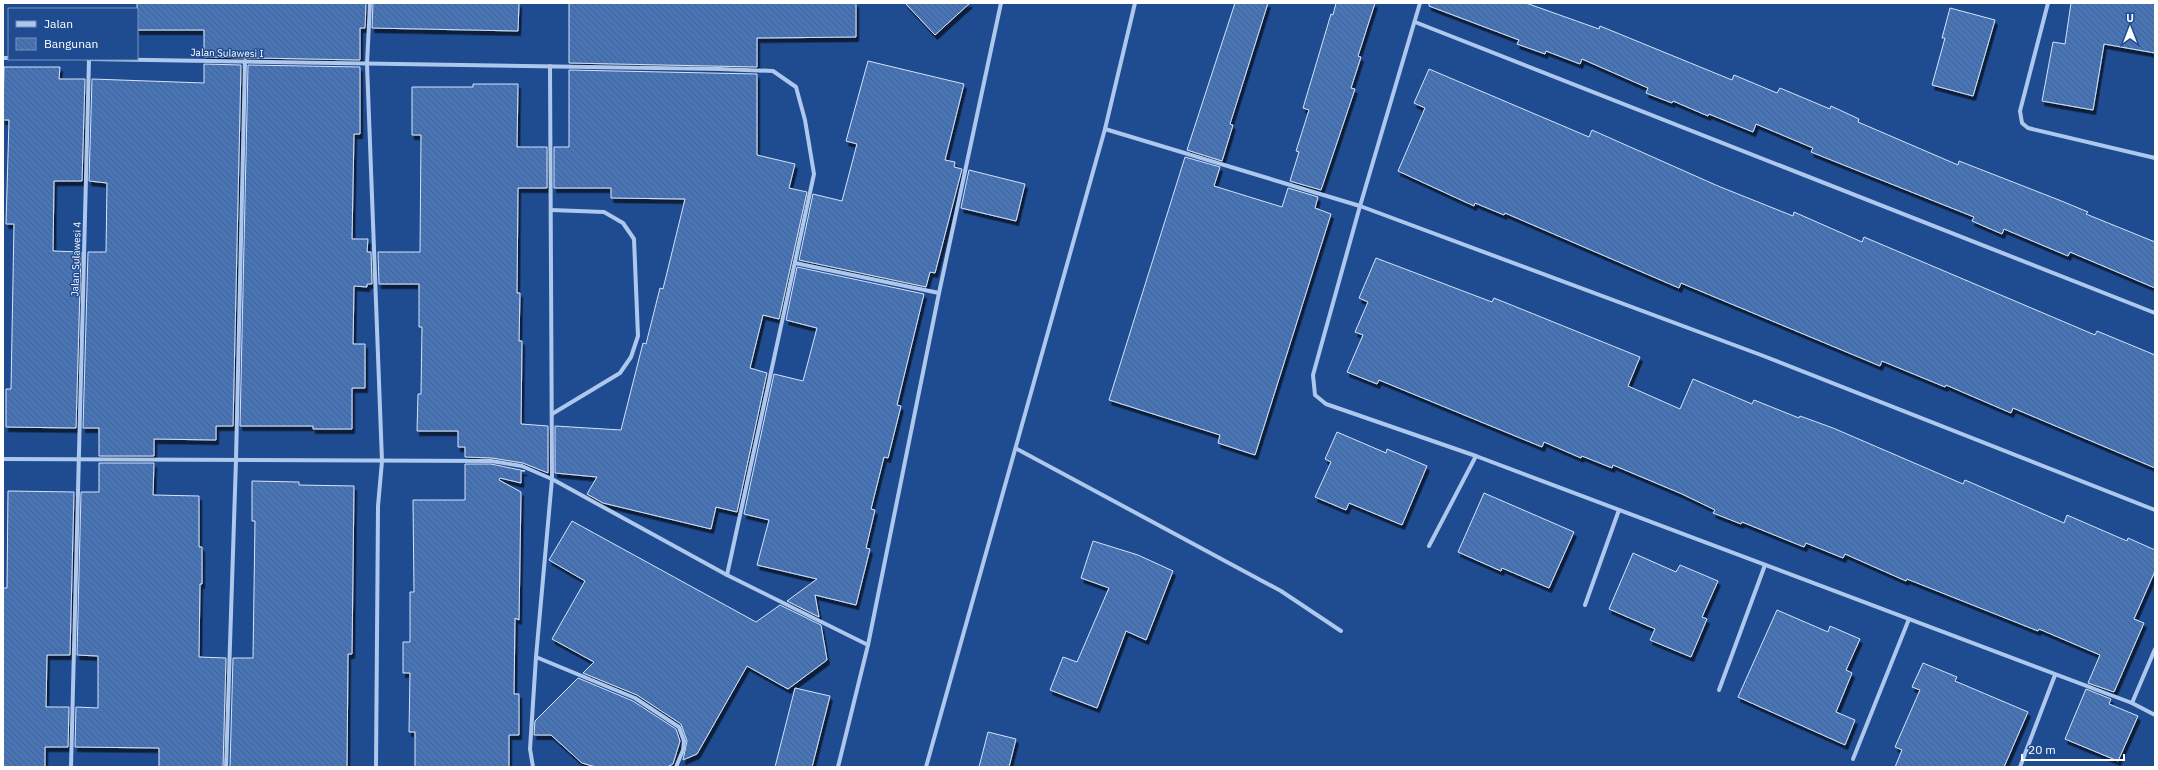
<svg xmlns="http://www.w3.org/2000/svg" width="2158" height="770" font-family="'IBM Plex Sans',sans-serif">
<defs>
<pattern id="building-back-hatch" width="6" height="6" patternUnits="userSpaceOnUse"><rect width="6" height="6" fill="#4774b7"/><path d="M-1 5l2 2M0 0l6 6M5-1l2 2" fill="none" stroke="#4a6082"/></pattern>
<filter id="shadow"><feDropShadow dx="2.5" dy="4.5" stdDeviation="0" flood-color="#0009"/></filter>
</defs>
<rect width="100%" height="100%" fill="#1f4b90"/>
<g fill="url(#building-back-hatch)" stroke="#d4e3f9" filter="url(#shadow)">
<path d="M137 3H366L365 28H360V60L204 57V30H137Z"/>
<path d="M373 3H519L518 31 372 28Z"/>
<path d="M569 3H856V37L757 38V67L569 63Z"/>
<path d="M905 3H970L935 35Z"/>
<path d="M1235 3H1268L1230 124 1233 125 1222 161 1187 150Z"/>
<path d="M1336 3H1375L1358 56 1361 57 1351 88 1355 89 1321 190 1290 181 1299 152 1296 151 1309 110 1303 108 1331 14 1333 15Z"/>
<path d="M1429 3H1526L1599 29 1600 26 1732 80 1734 75 1777 93 1780 88 1830 109 1831 106 1859 119 1858 122 1958 165 1959 161 2059 200 2088 212 2086 214 2155 242V288L2070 252 2068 256 2004 229 2002 234 1972 221 1974 217 1811 152 1813 148 1756 124 1753 132 1709 114 1708 116 1673 101 1672 103 1646 93 1648 88 1582 59 1580 64 1546 51 1545 54 1517 44 1519 40 1429 6Z"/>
<path d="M2071 3H2155V53L2104 44 2093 110 2042 101 2053 42 2065 44Z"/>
<path d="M1950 8 1995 20 1973 96 1932 85 1945 38H1942Z"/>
<path d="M868 61 964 84 945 160 955 162 954 167 962 169 935 273 930 272 926 287 799 260 813 194 842 201 857 144 846 141Z"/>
<path d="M204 64 241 65 233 426H216V440L154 439V456H99V428H83L88 252H106L107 183 89 181 92 79 204 83Z"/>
<path d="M248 65 360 67V134H354L352 239H368L367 252H371L372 284H367V287L354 286 353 344H365V388H352V429H313V426H240Z"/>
<path d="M4 67H60L59 79H85L82 181H54L53 251 81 252 76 428 6 427V389H11L14 224H6L9 120H3Z"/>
<path d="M1429 69 1589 137 1592 130 1718 186 1793 216 1794 212 1862 242 1864 237 2095 335 2097 331 2155 355V468L2013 408 2011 413 1946 385 1945 387 1882 361 1880 366 1681 283 1679 288 1505 213 1504 215 1475 203 1474 206 1398 171 1425 108 1414 103Z"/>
<path d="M569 70 757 74V155L795 164 789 188 807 192 779 319 763 315 750 368 767 373 737 512 716 507 711 529 603 503 587 494 597 477 555 473V426L621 430 643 343 646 344 660 288 663 289 685 199 611 198V188H554V147H569Z"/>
<path d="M473 84H518L517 147H547V188H518L517 293H520L519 341H522L521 424 548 426V473L523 463 492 458 465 457V447H458V431H417L418 394H421L422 327H419V284H379L378 252H420L421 135H412V87H473Z"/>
<path d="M1185 157 1220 167 1214 186 1282 207 1288 188 1318 197 1315 208 1331 214 1255 455 1218 443 1220 435 1109 400Z"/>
<path d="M969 170 1025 184 1016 221 961 208Z"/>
<path d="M1376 258 1492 302 1494 298 1640 357 1628 386 1680 409 1693 379 1752 404 1754 400 1799 418 1800 416 1833 428 1963 484 1965 480 2064 523 2067 515 2127 541 2128 538 2155 550V571L2134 619 2144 623 2114 692 2088 683 2100 655 2039 629 2038 631 1907 579 1906 581 1845 554 1843 558 1806 543 1804 547 1742 522 1741 524 1713 513 1715 510 1682 494 1613 465 1612 468 1582 456 1581 458 1544 442 1542 447 1379 380 1377 384 1347 372 1363 335 1355 332 1368 302 1359 298Z"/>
<path d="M797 267 924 294 897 405 901 406 888 458 884 457 871 509 875 510 866 548 870 549 856 605 815 595 819 617 787 601 817 579 757 565 769 520 744 514 774 374 803 381 817 328 786 320Z"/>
<path d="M1337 432 1386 453 1387 449 1427 466 1402 525 1349 503 1346 510 1315 497 1331 462 1325 459Z"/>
<path d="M99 463H154L153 495 199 496V547H202V584H200L199 655V657L226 658 223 767H159V748L75 747 76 707 98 708V656L77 655 81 492H99Z"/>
<path d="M465 464H491L525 471H521V483L500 478 499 480 521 492 519 620 515 618 514 694H519V735H509V767H415V732H409L410 673H403V642H410V592H414L413 500H465Z"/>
<path d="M252 481 299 482V485L354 486 352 654H348L347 767H230L233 658H253L255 521H252Z"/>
<path d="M8 491 74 492 70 655H47L46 707H69L68 747H45V767H3V588H7Z"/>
<path d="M1484 493 1574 532 1549 588 1502 568 1501 571 1458 552Z"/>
<path d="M572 521 756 622 780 605 821 625 827 660 788 689 747 666 697 754 683 760 687 741 681 724 637 695 583 673 594 662 552 639 585 581 549 560Z"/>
<path d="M1093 541 1138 555 1173 571 1146 640 1126 631 1097 708 1050 690 1063 657 1077 662 1109 588 1081 578Z"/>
<path d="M1633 553 1676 572 1680 565 1718 581 1702 617 1707 619 1691 657 1650 640 1655 629 1609 609Z"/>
<path d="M1777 610 1828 632 1830 626 1860 639 1846 670 1852 673 1836 712 1855 720 1845 745 1738 697Z"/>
<path d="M1923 663 1957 677 1955 681 2028 712 2004 767H1895L1902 750 1895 747 1920 690 1912 687Z"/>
<path d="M578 678 633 701 676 729 680 741 673 764 667 767H596L582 763 551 735H534L535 721Z"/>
<path d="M795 688 830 696 812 767H775Z"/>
<path d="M2086 689 2111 699 2109 704 2138 716 2118 761 2065 739Z"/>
<path d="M988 732 1016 739 1009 767H979Z"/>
</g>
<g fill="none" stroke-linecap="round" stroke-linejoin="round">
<g stroke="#aec8ed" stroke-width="4">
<path d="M370 3 367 64 382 461 378 506 376 767"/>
<path d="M1420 3 1360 206 1313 375 1315 395 1326 404 1476 456 2132 703"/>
<path d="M2048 3 2020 111 2022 123 2028 128 2155 158"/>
<path d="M1415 22 2155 313"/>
<path d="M3 58H9"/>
<path d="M88 59 719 69 773 71 796 87 805 120 814 174 727 575"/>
<path d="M1105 129 1360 206 1761 355 2155 510"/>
<path d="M551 210 604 212 623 223 634 239 638 336 631 357 620 373 552 414"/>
<path d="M795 263 939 293"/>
<path d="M1017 449 1281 591 1341 631"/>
<path d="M3 459 491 461 522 466 552 479 727 575 868 645 838 767"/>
<path d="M1429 546 1476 456"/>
<path d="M1585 605 1619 510"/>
<path d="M868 645 939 293 1001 3"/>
<path d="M2155 649 2132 703 2155 715"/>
<path d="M536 657 635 698 679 727 684 741 683 750 676 767"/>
<path d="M1719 690 1765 565"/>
<path d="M1853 759 1909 619"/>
<path d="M71 767 89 59"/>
<path d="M226 767 236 460 245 61"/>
<path d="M533 767 530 749 536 657 552 479 550 66"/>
<path d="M926 767 1105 129 1135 3"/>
<path d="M2020 767 2055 675"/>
</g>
</g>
<g text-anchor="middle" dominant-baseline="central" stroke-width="3" stroke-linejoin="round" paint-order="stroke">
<g font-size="10" fill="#fff" stroke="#1f4b90">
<text transform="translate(227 53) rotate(1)">Jalan Sulawesi I</text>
<text transform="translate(76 259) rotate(-88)">Jalan Sulawesi 4</text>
</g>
</g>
<rect width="2158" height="770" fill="none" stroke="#ffffff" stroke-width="8"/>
<rect x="8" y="8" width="130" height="52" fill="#1f4b90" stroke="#7993bc"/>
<rect x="16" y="21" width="20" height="6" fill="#aec8ed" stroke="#7993bc"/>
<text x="44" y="28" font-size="12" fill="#ffffff">Jalan</text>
<rect x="16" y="38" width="20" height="12" fill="url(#building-back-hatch)" stroke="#7993bc"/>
<text x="44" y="48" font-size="12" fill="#ffffff">Bangunan</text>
<g transform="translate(2130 28)" stroke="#1f4b90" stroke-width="3" paint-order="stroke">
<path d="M0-3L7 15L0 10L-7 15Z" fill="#ffffff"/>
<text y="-6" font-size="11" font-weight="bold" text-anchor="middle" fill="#ffffff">U</text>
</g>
<path d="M2022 754v6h102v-6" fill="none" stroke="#ffffff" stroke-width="2"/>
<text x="2028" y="754" font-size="12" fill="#ffffff" stroke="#1f4b90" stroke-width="3" paint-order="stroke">20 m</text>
</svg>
